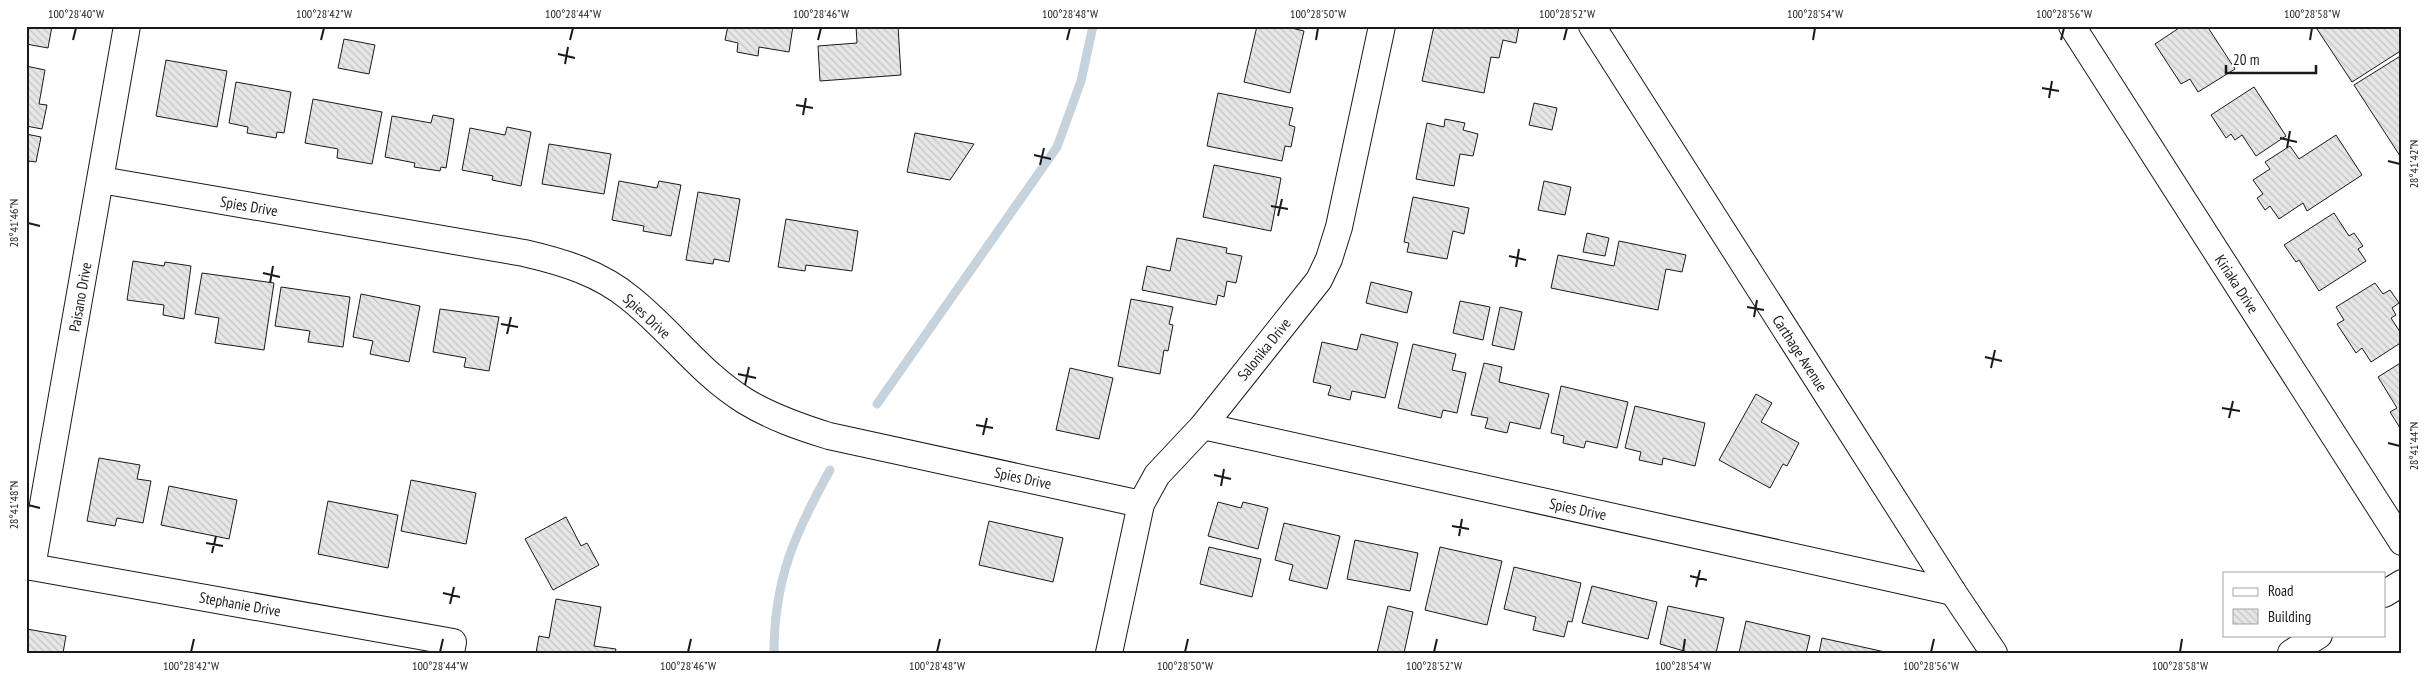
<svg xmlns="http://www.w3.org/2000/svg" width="2428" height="679" font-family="'PT Sans Narrow',sans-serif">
<defs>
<pattern id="building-back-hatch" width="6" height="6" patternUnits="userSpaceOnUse" patternTransform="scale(1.25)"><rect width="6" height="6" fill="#e6e6e6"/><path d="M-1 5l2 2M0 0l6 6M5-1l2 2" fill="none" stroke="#c5c5c5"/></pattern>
</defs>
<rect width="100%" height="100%" fill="#fff"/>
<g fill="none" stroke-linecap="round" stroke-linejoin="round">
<g stroke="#c6d2dc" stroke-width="9">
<path d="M877 404 1057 147 1081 81 1093 26"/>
<path d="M774 653C774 579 795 533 830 470"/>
</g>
</g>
<g fill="url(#building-back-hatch)" stroke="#1a1a1a">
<path d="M26 26H52L48 48 26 44Z"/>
<path d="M728 26H793L789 52 759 47 758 56 737 52 738 43 725 40Z"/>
<path d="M856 26H898L901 75 820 81 818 46 857 43Z"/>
<path d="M1257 26H1283L1304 31 1290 93 1244 82Z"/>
<path d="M1434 26H1519L1516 43 1503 40 1499 58 1491 57 1484 93 1422 81Z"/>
<path d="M2182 26H2207L2235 69 2198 92 2190 79 2181 84 2155 44Z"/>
<path d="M2315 26H2402V50L2352 82Z"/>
<path d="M344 39 375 45 369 74 338 68Z"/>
<path d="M2402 55V159L2354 85Z"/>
<path d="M166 60 227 71 217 127 156 116Z"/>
<path d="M26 66 45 70 39 104 47 105 42 129 26 126Z"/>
<path d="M236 82 291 92 284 133 277 132 276 138 247 133 248 127 229 123Z"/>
<path d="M2254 87 2286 136 2256 156 2242 135 2235 140 2231 134 2226 138 2211 115Z"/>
<path d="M1218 93 1293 108 1289 125 1295 127 1291 147 1285 146 1282 161 1207 146Z"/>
<path d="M313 99 382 112 372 164 337 158 338 149 305 143Z"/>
<path d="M1534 103 1557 108 1552 130 1529 125Z"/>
<path d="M433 115 454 119 446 168 441 167 440 171 414 167 415 163 385 157 392 116 431 123Z"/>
<path d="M1445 119 1465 123 1463 130 1478 134 1473 156 1460 154 1454 186 1416 179 1427 123 1444 127Z"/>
<path d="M507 127 531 132 521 186 492 180 493 176 462 170 470 128 505 135Z"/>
<path d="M915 133 974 144 950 180 907 172Z"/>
<path d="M26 134 41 137 36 162 29 161 26 174Z"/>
<path d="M2336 135 2362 175 2307 211 2303 203 2279 219 2270 206 2265 210 2257 198 2263 194 2253 180 2270 169 2265 162 2290 146 2299 159Z"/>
<path d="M549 144 611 154 604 194 542 184Z"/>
<path d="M1214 165 1281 178 1271 231 1203 217Z"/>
<path d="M619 181 657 188 659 181 681 185 671 236 643 231 644 226 612 220Z"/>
<path d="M1544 181 1571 187 1565 215 1538 210Z"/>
<path d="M698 192 740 199 729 262 714 259 713 264 686 260Z"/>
<path d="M1413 197 1469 208 1464 234 1453 231 1447 259 1407 252 1409 243 1404 242Z"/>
<path d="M2334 213 2349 236 2354 233 2363 246 2358 249 2366 261 2319 291 2299 260 2296 262 2284 245Z"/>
<path d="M786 219 858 231 852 271 806 265 805 271 778 267Z"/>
<path d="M1587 233 1609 238 1605 256 1583 252Z"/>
<path d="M1177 238 1227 248 1226 253 1242 256 1236 283 1227 281 1224 297 1218 295 1216 305 1142 290 1147 266 1170 271Z"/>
<path d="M1619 241 1686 255 1682 272 1666 269 1658 310 1551 288 1558 255 1614 266Z"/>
<path d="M133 261 164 266 165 262 191 266 184 319 163 315 164 305 127 300Z"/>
<path d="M202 273 274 283 264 350 215 343 219 318 195 314Z"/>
<path d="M1371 282 1412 292 1407 313 1366 303Z"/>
<path d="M2375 283 2383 294 2390 290 2399 303 2392 308 2396 315 2391 318 2402 335V342L2371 362 2362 348 2356 353 2337 324 2344 320 2336 307Z"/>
<path d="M281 287 350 297 343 347 308 342 310 331 275 326Z"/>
<path d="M361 294 420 306 409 362 370 354 373 341 353 337Z"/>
<path d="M1131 299 1173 307 1169 324 1173 325 1168 351 1164 350 1160 374 1118 366Z"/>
<path d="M1460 301 1490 307 1483 340 1453 333Z"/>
<path d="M1500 307 1522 312 1514 350 1492 345Z"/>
<path d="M440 309 499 317 489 371 464 367 466 358 433 352Z"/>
<path d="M1361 334 1398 343 1385 398 1352 391 1350 400 1328 395 1331 386 1313 382 1322 342 1357 350Z"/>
<path d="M1413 344 1456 354 1452 370 1466 373 1457 413 1443 410 1441 418 1398 408Z"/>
<path d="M2402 362V431L2390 412 2397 408 2378 377Z"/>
<path d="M1484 363 1502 367 1499 382 1549 394 1540 429 1510 422 1507 433 1485 428 1488 418 1471 415Z"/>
<path d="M1070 368 1113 378 1099 439 1056 430Z"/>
<path d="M1561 386 1628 402 1617 448 1586 441 1584 448 1563 443 1564 436 1551 433Z"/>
<path d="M1756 394 1772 403 1761 422 1799 443 1787 466 1783 464 1770 488 1719 460Z"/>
<path d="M1635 406 1705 423 1695 466 1663 458 1662 465 1639 460 1641 452 1625 448Z"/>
<path d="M99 458 140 465 137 479 151 481 143 523 117 518 115 526 87 521Z"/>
<path d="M411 480 476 493 466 544 401 531Z"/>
<path d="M169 486 237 500 229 539 161 525Z"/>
<path d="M328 501 398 515 388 568 318 554Z"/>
<path d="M1218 502 1241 508 1243 502 1268 508 1258 549 1208 536Z"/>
<path d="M566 517 581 546 587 543 599 565 553 590 525 539Z"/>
<path d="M989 521 1063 538 1053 582 979 565Z"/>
<path d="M1284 523 1340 536 1327 589 1289 580 1293 565 1275 560Z"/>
<path d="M1355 540 1418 553 1410 591 1347 579Z"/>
<path d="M1209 547 1261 559 1252 597 1200 584Z"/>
<path d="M1440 547 1502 561 1487 625 1425 610Z"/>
<path d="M1514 567 1581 583 1572 622 1568 621 1564 637 1533 630 1536 617 1504 609Z"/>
<path d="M1592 586 1657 602 1648 639 1582 623Z"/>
<path d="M556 599 601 607 594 646 616 649 615 653H536L539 636 549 638Z"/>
<path d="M1388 606 1413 612 1404 653H1377Z"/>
<path d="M1668 606 1724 618 1716 653H1691L1660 644Z"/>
<path d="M1746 621 1810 636 1806 653H1739Z"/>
<path d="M27 629 66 636 63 653H26Z"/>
<path d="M1822 638 1885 652V653H1819Z"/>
</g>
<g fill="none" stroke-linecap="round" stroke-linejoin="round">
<defs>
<g id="street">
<path d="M1592 26 1953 592 1994 653"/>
<path d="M2072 26 2402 542"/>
<path d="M101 180 524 253C563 262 600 273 631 299 671 331 701 374 745 401 771 417 800 427 829 436L1141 504"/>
<path d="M1203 426 1953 592"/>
<path d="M26 566 453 642 451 653"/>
<path d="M32 567 127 26"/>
<path d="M2384 594 2402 583"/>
<path d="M1109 653 1141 504 1157 475 1203 426 1319 280 1329 259 1339 227 1382 26"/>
<path d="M2291 653 2319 635"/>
</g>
</defs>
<use href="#street" stroke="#1a1a1a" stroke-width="28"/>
<use href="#street" stroke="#fff" stroke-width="26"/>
</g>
<path fill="none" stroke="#1a1a1a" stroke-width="2" d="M73 40 76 28M321 40 324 28M570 40 573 28M818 40 821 28M1067 40 1070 28M1316 40 1318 28M1564 40 1567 28M1813 40 1815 28M2061 40 2064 28M2310 40 2312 28M558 54 575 58M565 64 568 47M2042 88 2059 91M2049 98 2052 81M796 105 813 108M803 115 806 98M2280 138 2297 142M2287 148 2290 131M1034 155 1051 159M2388 161 2400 164M1040 165 1044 148M1271 206 1288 209M1278 216 1282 199M28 223 40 226M1509 256 1526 260M1516 267 1519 249M263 273 280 277M270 283 273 266M1747 307 1764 310M1754 317 1757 300M501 324 518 327M507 334 511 317M1985 357 2002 361M1991 368 1995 350M738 374 756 378M745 385 749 367M2222 408 2240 411M2229 418 2233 401M976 425 993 428M983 435 987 418M2388 443 2400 446M1214 475 1231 479M1221 486 1224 469M28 505 40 508M1452 526 1469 529M1459 536 1462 519M206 543 223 546M212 553 216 536M1690 576 1707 580M1696 587 1700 570M443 593 460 597M450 604 454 587M191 652 194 639M440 652 443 639M688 652 691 639M937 652 940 639M1185 652 1188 639M1434 652 1437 639M1683 652 1685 639M1931 652 1934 639M2180 652 2182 639"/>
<g text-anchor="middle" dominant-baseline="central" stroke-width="4" stroke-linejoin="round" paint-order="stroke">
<g font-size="15" fill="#1a1a1a" stroke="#fff">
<text transform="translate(249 206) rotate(10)">Spies Drive</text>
<text transform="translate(2237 284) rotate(57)">Kiriaka Drive</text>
<text transform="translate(80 297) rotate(-80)">Paisano Drive</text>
<text transform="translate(647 316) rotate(43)">Spies Drive</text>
<text transform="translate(1264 349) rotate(-51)">Salonika Drive</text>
<text transform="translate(1800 353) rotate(57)">Carthage Avenue</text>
<text transform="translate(1023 478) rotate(12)">Spies Drive</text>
<text transform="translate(1578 509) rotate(12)">Spies Drive</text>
<text transform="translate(240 604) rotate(10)">Stephanie Drive</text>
</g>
</g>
<rect width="2428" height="679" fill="none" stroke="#ffffff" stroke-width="55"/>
<rect x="2223" y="572" width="162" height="65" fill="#ffffff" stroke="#a3a3a3"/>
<rect x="2233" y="588" width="25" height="8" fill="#ffffff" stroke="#a3a3a3"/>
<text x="2268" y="596" font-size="15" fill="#1a1a1a">Road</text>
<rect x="2233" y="609" width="25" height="15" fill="url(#building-back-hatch)" stroke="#a3a3a3"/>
<text x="2268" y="622" font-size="15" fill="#1a1a1a">Building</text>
<path d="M2226 65v8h90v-8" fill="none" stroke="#1a1a1a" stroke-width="2.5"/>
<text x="2233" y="65" font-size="15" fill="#1a1a1a" stroke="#ffffff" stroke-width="4" paint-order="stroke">20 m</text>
<rect x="28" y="28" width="2372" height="624" fill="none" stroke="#1a1a1a" stroke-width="2"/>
<g font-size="12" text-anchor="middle" fill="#1a1a1a">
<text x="76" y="18">100°28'40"W</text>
<text x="324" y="18">100°28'42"W</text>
<text x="573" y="18">100°28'44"W</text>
<text x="821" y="18">100°28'46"W</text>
<text x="1070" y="18">100°28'48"W</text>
<text x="1318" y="18">100°28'50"W</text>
<text x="1567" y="18">100°28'52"W</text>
<text x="1815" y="18">100°28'54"W</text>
<text x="2064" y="18">100°28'56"W</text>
<text x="2312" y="18">100°28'58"W</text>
<text transform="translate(2414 164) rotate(-90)" y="4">28°41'42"N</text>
<text transform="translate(14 223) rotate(-90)" y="4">28°41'46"N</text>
<text transform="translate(2414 446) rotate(-90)" y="4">28°41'44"N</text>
<text transform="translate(14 505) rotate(-90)" y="4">28°41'48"N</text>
<text x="191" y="670">100°28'42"W</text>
<text x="440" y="670">100°28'44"W</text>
<text x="688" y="670">100°28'46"W</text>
<text x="937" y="670">100°28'48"W</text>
<text x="1185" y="670">100°28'50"W</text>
<text x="1434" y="670">100°28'52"W</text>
<text x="1683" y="670">100°28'54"W</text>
<text x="1931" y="670">100°28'56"W</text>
<text x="2180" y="670">100°28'58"W</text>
</g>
</svg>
